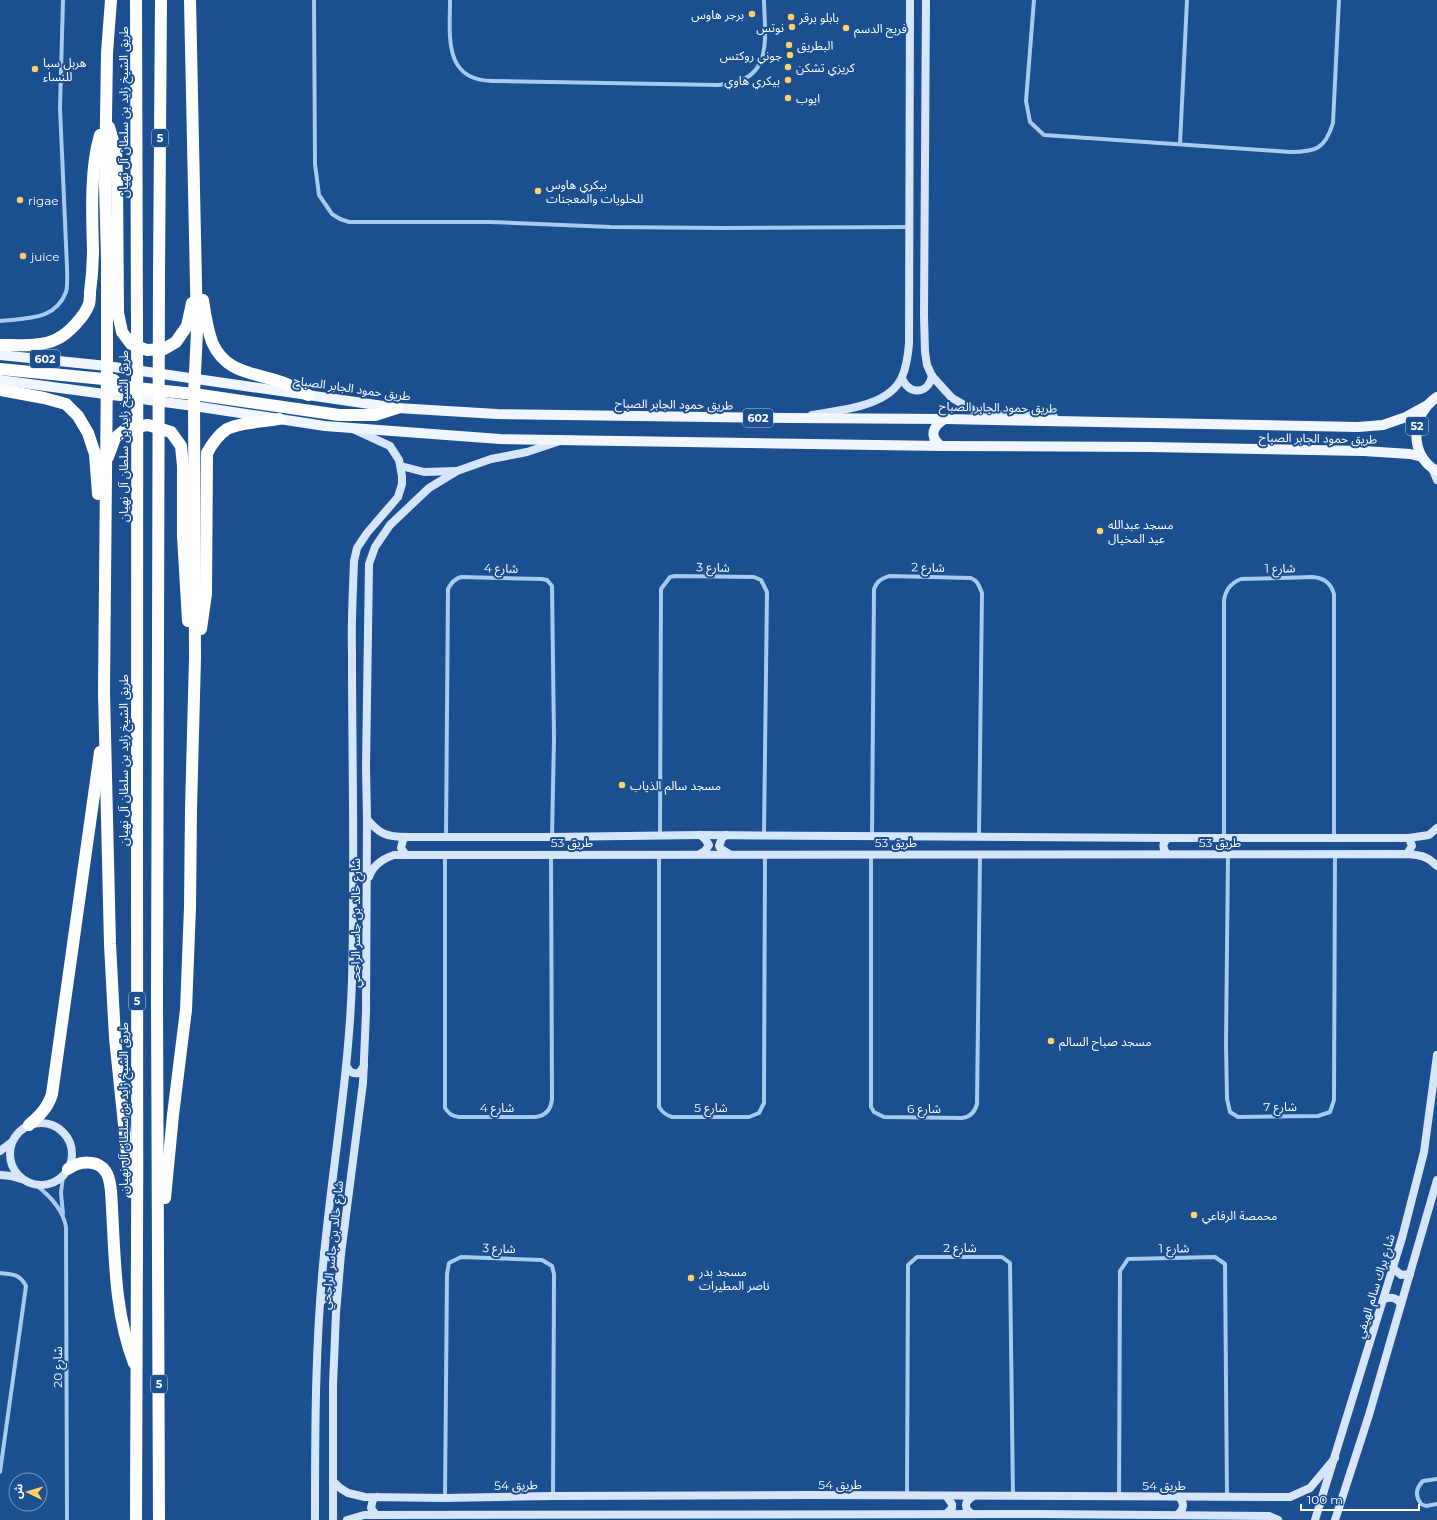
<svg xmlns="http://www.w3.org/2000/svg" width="1437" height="1520" font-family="Montserrat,'Noto Sans Arabic',sans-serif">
<rect width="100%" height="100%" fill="#1b4f8f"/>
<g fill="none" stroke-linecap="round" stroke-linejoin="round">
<g stroke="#a9c9ee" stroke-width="4">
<path d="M314 0 315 164 319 195 332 214 340 219 349 222H490L611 227 723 228 909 227"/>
<path d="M450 0C450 36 443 80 492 81L718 85C774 82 765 41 764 0"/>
<path d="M1034 0 1026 101 1030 122 1044 135 1290 152C1316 152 1325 149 1333 123L1339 0"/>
<path d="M1180 144 1187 0"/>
<path d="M0 321C26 318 55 321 66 292 68 285 67 274 67 267L60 108 63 0"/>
<path d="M872 835 874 589C877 581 881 579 889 576L971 578C978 581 979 586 982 593L979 836"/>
<path d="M660 836 661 589 670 577 675 576 754 577 761 580 767 592 764 835"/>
<path d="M446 837 448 589C451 583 454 579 461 577L542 579 547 580 552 586 554 738 552 837"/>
<path d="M1224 838V601C1225 590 1231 583 1241 579L1313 577C1324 578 1331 583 1334 594V837"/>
<path d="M659 854V1107C663 1113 666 1115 672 1117H749L759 1113 764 1103 765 855"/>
<path d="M871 854V1107L874 1112 884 1117 962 1118C970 1117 975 1112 977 1104L980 854"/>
<path d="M1228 854 1226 1044 1227 1099 1230 1112 1238 1117 1318 1116 1330 1112 1334 1100 1335 854"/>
<path d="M445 855V1108C449 1114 452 1116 459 1117H535C545 1116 551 1110 552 1099L551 855"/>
<path d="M36 1185C50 1196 63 1209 66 1227L67 1520"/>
<path d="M63 1214 61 1193 63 1176"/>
<path d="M0 1273C12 1274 20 1274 26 1286L0 1472"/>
<path d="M1437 1479 1423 1481C1416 1488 1415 1496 1421 1504L1426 1506 1437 1504"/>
<path d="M907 1496 908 1265 917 1257H1002L1010 1263 1013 1497"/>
<path d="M1119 1497 1120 1271 1128 1259 1215 1257 1225 1264 1227 1496"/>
<path d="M445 1498 447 1274 449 1263 461 1257 542 1260 552 1266 554 1274 553 1496"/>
</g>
<g stroke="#d6e6fa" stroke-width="8">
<path d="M926 0 924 315 925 352 927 365 932 376 952 398 980 414 1041 415 1054 417"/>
<path d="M902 378C908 395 928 395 932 376"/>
<path d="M812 415C840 410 889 407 902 377 907 366 908 355 909 344L910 0"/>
<path d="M401 466 424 472 456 471"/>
<path d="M1432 468 1437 480"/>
<path d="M367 819C379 834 387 837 406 837H552L700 835 1168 838H1409L1429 835 1437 828"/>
<path d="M726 835 722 838 719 846 721 849 729 854"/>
<path d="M700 854 705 851 709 845 705 839 700 835"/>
<path d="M1167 854C1162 848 1162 843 1168 838"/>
<path d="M1407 854 1412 846 1409 838"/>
<path d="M406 855 401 848 403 840 406 837"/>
<path d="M369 877C373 865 382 859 394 855L1407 854C1421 855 1427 856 1437 866"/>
<path d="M347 1067C350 1072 352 1074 359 1073L364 1066"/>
<circle cx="41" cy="1154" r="31"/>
<path d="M0 1151 12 1142"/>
<path d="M0 1175 11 1176 21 1179"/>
<path d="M324 1253 329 1257 334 1258 341 1254"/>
<path d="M1393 1268 1401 1275 1410 1274"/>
<path d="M1384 1299C1392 1296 1397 1298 1401 1304"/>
<path d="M320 1303C323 1298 326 1297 331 1299L336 1310"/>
<path d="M333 1481 340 1488 348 1493 365 1497 445 1498 553 1496 810 1495 1290 1497 1310 1488 1335 1458"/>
<path d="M972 1497C964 1502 964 1509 972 1514"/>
<path d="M946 1514 952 1508V1504L947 1497"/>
<path d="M376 1515 371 1508 373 1499 377 1497"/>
<path d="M1177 1515C1184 1510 1185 1503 1179 1497"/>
<path d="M315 1520C315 1432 315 1343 324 1255 333 1163 349 1073 352 981 355 872 352 762 352 653 351 622 353 591 354 561L357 548 367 533 398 497 402 484V476L399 460 390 446 353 429"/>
<path d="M333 1520V1385L336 1313 341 1254 363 1083 366 1012 367 819 366 767 369 564 375 547 390 525 429 488 457 471 491 459 527 452 557 442"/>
<path d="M347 1520 364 1515H376L1041 1514 1269 1516 1278 1520"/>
<path d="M1315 1520 1402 1238 1424 1152 1437 1055"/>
<path d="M1335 1520 1369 1415 1437 1180"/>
</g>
<g stroke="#f0f6ff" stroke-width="10">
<path d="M0 355 107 366 397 408 497 414 789 418 945 419 1358 427 1383 425 1406 417 1426 406"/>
<path d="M0 380 194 406 325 426 500 439 941 446 1149 447 1364 451 1410 454 1422 457"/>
<path d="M1437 397C1411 414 1408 455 1437 471"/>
<path d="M941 446C928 436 933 426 945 419"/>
</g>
<g stroke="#fff" stroke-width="12">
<path d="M111 0 107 53 105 185 107 260V366L104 692 110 944 115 1038 131 1192"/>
<path d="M109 127 116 151 117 176 118 313 122 332 131 344 147 350 164 349 176 342 187 326 192 303"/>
<path d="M203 300C205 314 207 328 212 342 227 377 260 372 289 385 296 387 302 392 308 395"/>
<path d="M0 345C17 345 42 347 57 339 68 334 85 316 89 304 90 300 90 295 90 292 92 278 93 264 93 249 92 214 90 168 100 135"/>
<path d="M0 369 114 380"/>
<path d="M0 390 44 398 66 404 78 416 88 433 95 454 98 494"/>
<path d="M107 394 112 389 127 387 194 394 339 415H375L397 408"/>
<path d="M108 457 115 438 127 428 148 425 171 432 181 446 183 466V536L188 621"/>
<path d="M201 629 206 594 207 453C212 444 218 435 227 429 240 422 265 422 279 419"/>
<path d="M29 1125C39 1116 48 1108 52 1094L100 752"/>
<path d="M68 1169C79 1161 98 1159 106 1172 110 1178 110 1185 111 1191 115 1249 113 1309 134 1363"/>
<path d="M165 1198 173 1115 186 1010 190 907 191 809 195 658 194 394 197 331 190 0"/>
<path d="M136 1520C138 1288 137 1057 137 825 137 550 138 275 136 0"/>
<path d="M159 1520 157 1000 159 275 161 0"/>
</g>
</g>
<g fill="#ffd166" stroke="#1b4f8f" stroke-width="1.5">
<circle cx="752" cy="14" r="4"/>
<circle cx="791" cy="17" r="4"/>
<circle cx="792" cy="27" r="4"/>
<circle cx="846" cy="28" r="4"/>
<circle cx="789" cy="45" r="4"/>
<circle cx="790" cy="55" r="4"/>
<circle cx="788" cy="67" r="4"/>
<circle cx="35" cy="69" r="4"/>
<circle cx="788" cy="80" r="4"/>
<circle cx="788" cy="98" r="4"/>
<circle cx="538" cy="191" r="4"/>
<circle cx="20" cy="200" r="4"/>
<circle cx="23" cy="256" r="4"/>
<circle cx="1100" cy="531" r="4"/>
<circle cx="622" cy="785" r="4"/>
<circle cx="1051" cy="1041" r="4"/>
<circle cx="1194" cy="1215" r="4"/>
<circle cx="691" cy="1278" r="4"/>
</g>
<g text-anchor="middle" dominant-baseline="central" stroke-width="4" stroke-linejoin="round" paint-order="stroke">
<g fill="#1b4f8f" stroke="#bbcadd" stroke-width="1">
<rect x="152" y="129" width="16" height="18" rx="3"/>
<rect x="30" y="350" width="30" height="18" rx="3"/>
<rect x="743" y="409" width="30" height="18" rx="3"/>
<rect x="1406" y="417" width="22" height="18" rx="3"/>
<rect x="129" y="992" width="16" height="18" rx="3"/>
<rect x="151" y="1375" width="16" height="18" rx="3"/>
</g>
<g font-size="11" font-weight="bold" fill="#fff">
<text x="160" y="138">5</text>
<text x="45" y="359">602</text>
<text x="758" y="418">602</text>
<text x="1417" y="426">52</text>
<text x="137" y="1001">5</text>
<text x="159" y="1384">5</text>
</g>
<g font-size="12" fill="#fff" stroke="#1b4f8f" text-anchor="start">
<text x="744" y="14" text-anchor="end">برجر هاوس</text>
<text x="799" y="17">بابلو برقر</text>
<text x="784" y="27" text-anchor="end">نوتس</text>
<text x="854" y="28">فريج الدسم</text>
<text x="797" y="45">البطريق</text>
<text x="782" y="55" text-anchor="end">جوني روكتس</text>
<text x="43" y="62">هربل سبا<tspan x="43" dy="14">للنساء</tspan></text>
<text x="796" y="67">كريزي تشكن</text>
<text x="780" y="80" text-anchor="end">بيكري هاوي</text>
<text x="796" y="98">ايوب</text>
<text x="546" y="184">بيكري هاوس<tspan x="546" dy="14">للحلويات والمعجنات</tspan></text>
<text x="28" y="200">rigae</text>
<text x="31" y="256">juice</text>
<text x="1108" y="524">مسجد عبدالله<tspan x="1108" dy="14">عيد المخيال</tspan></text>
<text x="630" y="785">مسجد سالم الذياب</text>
<text x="1059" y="1041">مسجد صباح السالم</text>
<text x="1202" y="1215">محمصة الرفاعي</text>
<text x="699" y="1271">مسجد بدر<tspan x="699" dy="14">ناصر المطيرات</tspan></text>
</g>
<g font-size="12" fill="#fff" stroke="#1b4f8f">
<text transform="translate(123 112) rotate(-90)">طريق الشيخ زايد بن سلطان آل نهيان</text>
<text transform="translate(352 388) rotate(8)">طريق حمود الجابر الصباح</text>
<text transform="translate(674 404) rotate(1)">طريق حمود الجابر الصباح</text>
<text transform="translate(998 407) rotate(1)">طريق حمود الجابر الصباح</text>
<text transform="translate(123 436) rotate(-90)">طريق الشيخ زايد بن سلطان آل نهيان</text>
<text transform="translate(1318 438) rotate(1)">طريق حمود الجابر الصباح</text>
<text transform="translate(713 567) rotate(1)">شارع 3</text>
<text transform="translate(928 567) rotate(1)">شارع 2</text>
<text transform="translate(501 568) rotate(1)">شارع 4</text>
<text transform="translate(1280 568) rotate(-1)">شارع 1</text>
<text transform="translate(123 760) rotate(-90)">طريق الشيخ زايد بن سلطان آل نهيان</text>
<text x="572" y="842">طريق 53</text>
<text x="896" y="842">طريق 53</text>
<text x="1220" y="842">طريق 53</text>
<text transform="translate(355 923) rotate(-90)">شارع خالد بن جاسر الراجحي</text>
<text x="1280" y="1106">شارع 7</text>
<text x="497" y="1107">شارع 4</text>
<text x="711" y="1107">شارع 5</text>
<text transform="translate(123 1108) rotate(-90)">طريق الشيخ زايد بن سلطان آل نهيان</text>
<text x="924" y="1108">شارع 6</text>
<text transform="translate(332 1245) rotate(-84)">شارع خالد بن جاسر الراجحي</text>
<text x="960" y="1247">شارع 2</text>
<text transform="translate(499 1248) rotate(2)">شارع 3</text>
<text transform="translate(1174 1248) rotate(-1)">شارع 1</text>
<text transform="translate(1375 1286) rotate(-73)">شارع براك سالم الهيفي</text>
<text transform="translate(57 1367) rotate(-90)">شارع 20</text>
<text x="840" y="1484">طريق 54</text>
<text transform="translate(516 1485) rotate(-1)">طريق 54</text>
<text x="1164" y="1485">طريق 54</text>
</g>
</g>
<g transform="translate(28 1492) rotate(275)"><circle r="19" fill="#1b4f8f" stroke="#7695bc"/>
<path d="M0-3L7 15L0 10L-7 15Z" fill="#ffd166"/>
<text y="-6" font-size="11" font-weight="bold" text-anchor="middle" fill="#ffffff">ش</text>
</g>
<path d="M1301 1504v6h118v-6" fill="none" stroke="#ffffff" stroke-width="2"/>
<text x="1307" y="1504" font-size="12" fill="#ffffff" stroke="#1b4f8f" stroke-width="3" paint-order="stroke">100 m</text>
</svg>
